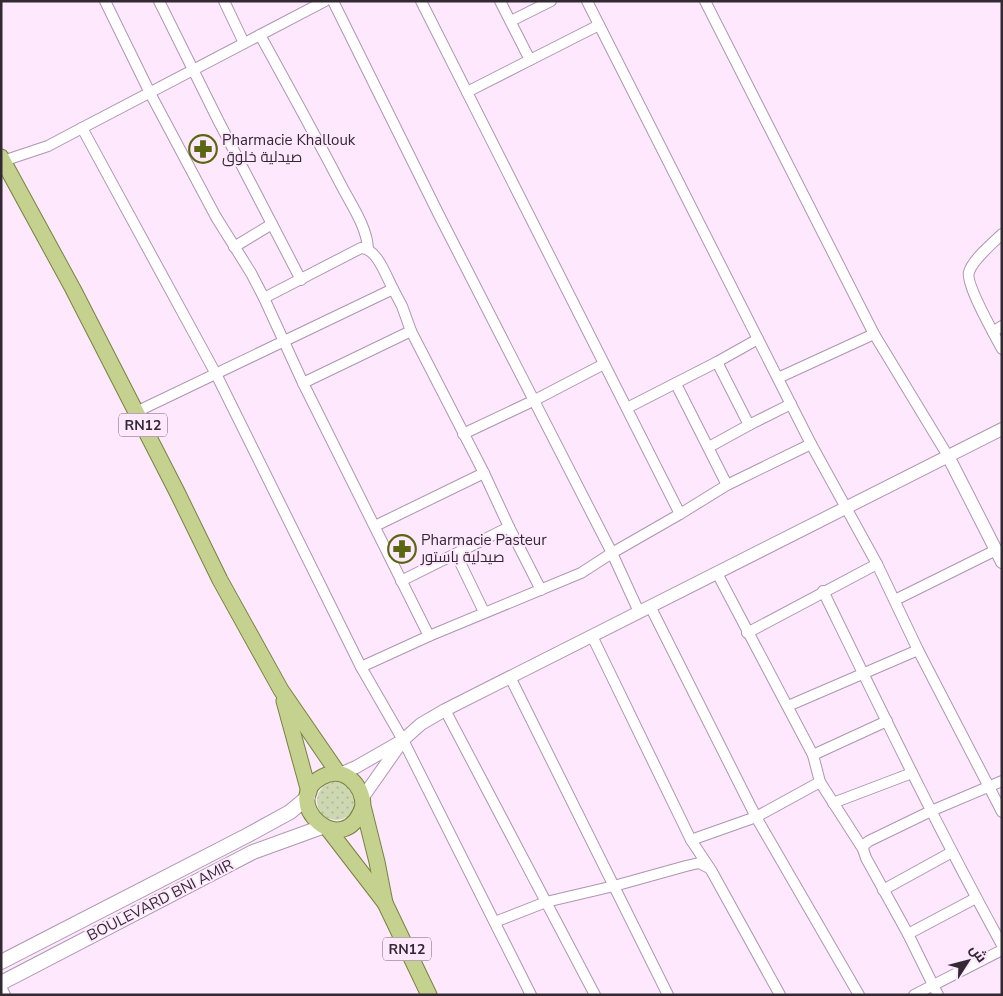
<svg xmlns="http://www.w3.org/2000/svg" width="1003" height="996" font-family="'Nunito Sans',Cairo,sans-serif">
<defs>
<pattern id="grass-dots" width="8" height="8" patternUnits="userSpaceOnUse" patternTransform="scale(1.25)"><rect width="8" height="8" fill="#cdd7b1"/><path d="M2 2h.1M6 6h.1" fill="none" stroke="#b0b999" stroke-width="1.8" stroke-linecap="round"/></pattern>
</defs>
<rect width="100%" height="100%" fill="#fde8fd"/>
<circle fill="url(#grass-dots)" cx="336" cy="801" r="19"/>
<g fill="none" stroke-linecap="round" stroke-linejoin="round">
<defs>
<g id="minor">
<path d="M105 1 150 93 216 217 251 273 264 298 303 383 429 636 361 667"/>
<path d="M159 1 218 120 301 280"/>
<path d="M224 1 244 43"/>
<path d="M333 1 439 215 612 553 639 612"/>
<path d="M421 1 680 514"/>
<path d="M500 1 530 60 599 25"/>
<path d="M587 1 811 444 877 564 918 650 1002 812"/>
<path d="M705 1 874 334 948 456"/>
<path d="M511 21 551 1"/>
<path d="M260 35C287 84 314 133 340 183 350 203 367 226 368 249"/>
<path d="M467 92 530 60"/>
<path d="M82 128 216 374 361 667 403 740 531 995"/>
<path d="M3 161 48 146 82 128 325 1"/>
<path d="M1002 234C992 244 973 259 969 272 965 283 995 336 1002 349"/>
<path d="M234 247 272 224"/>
<path d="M264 298 361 248C377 248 386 276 393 289"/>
<path d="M993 332 1002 326"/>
<path d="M717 362 758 339"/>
<path d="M778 378 874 334"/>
<path d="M303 383 411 331"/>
<path d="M676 384 727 485"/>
<path d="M627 408 717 362 749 425 791 404"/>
<path d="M136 412 393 289 402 306 411 331 484 473 509 527 541 590"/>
<path d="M463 434 535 400 604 364"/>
<path d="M709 447 749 425"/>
<path d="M375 526 484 473"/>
<path d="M456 554 484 612"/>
<path d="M717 573 813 755 820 782 863 849 866 858 908 934 938 995"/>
<path d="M401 581 509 527"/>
<path d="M823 591C881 710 938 829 1002 945"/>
<path d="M895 600 996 550"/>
<path d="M650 606 756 817 859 995"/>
<path d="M747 633 877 564"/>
<path d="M429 636 581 573 612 553 680 514 727 485 811 444"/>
<path d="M592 636 691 840 711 870 780 995"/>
<path d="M510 677 668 995"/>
<path d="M788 706 918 650"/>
<path d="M445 710 595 995"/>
<path d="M813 755 887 721"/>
<path d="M833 803 912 773"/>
<path d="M691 840 756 817 820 782"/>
<path d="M863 849 864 845 869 841 931 811 1002 781"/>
<path d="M883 890 952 852"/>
<path d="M495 922 546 902 614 886 686 866 699 863 709 868"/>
<path d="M908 934 976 898"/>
<path d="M1 987 5 995"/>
<path d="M914 995 1002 950"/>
</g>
<g id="tertiary">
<path d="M948 456 1002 562"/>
<path d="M340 774 356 767 398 743"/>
<path d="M363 797 403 740 421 724 445 710 1002 429"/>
</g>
<g id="secondary">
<path d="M1 962 248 835 290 812 308 797"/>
<path d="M1 983 253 852 322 827"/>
</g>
<g id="primary">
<path d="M1 157 73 289 177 492 220 580 281 690 338 773"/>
<path d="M284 701 309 792"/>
<path d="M363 806C344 864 277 801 322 777 344 765 363 785 363 806L377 862 385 903"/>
<path d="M328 829 385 903 429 995"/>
</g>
</defs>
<use href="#minor" stroke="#ae96af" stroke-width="12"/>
<use href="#tertiary" stroke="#ae96af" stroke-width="14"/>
<use href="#secondary" stroke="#ae96af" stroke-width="16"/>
<use href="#primary" stroke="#78833e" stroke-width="17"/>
<use href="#minor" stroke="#fff" stroke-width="10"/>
<use href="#tertiary" stroke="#fff" stroke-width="12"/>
<use href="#secondary" stroke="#fff" stroke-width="14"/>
<use href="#primary" stroke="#c4d18f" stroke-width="15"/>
</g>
<defs>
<symbol id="pharmacy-ring" viewBox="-11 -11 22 22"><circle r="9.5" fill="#fde8fd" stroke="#596810" stroke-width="1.5"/><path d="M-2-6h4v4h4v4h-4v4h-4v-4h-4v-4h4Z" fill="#596810"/></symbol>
</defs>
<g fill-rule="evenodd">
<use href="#pharmacy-ring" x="187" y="133" width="32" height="32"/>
<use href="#pharmacy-ring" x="386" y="533" width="32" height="32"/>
</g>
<g text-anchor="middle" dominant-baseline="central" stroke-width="4" stroke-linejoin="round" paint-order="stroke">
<g fill="#fde8fd" stroke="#706270" stroke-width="1">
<rect x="119" y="413.5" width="48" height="23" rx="4"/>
<rect x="383" y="937.5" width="48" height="23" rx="4"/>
</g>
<g font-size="14" font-weight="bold" fill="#332933">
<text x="143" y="425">RN12</text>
<text x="407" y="949">RN12</text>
</g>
<g font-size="15" fill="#332933" stroke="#fde8fd" text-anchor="start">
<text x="222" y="140">Pharmacie Khallouk<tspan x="222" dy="17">صيدلية خلوق</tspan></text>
<text x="421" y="540">Pharmacie Pasteur<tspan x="421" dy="17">صيدلية باستور</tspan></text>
</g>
<g font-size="15" fill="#332933" stroke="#fde8fd">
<text transform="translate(160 900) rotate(-27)">BOULEVARD BNI AMIR</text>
</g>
</g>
<rect width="1003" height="996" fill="none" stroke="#332933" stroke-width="5"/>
<g transform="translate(968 961) rotate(54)" stroke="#fde8fd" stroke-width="4" paint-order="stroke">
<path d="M0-4L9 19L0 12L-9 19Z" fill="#332933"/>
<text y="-8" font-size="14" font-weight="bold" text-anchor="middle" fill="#332933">ش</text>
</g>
</svg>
